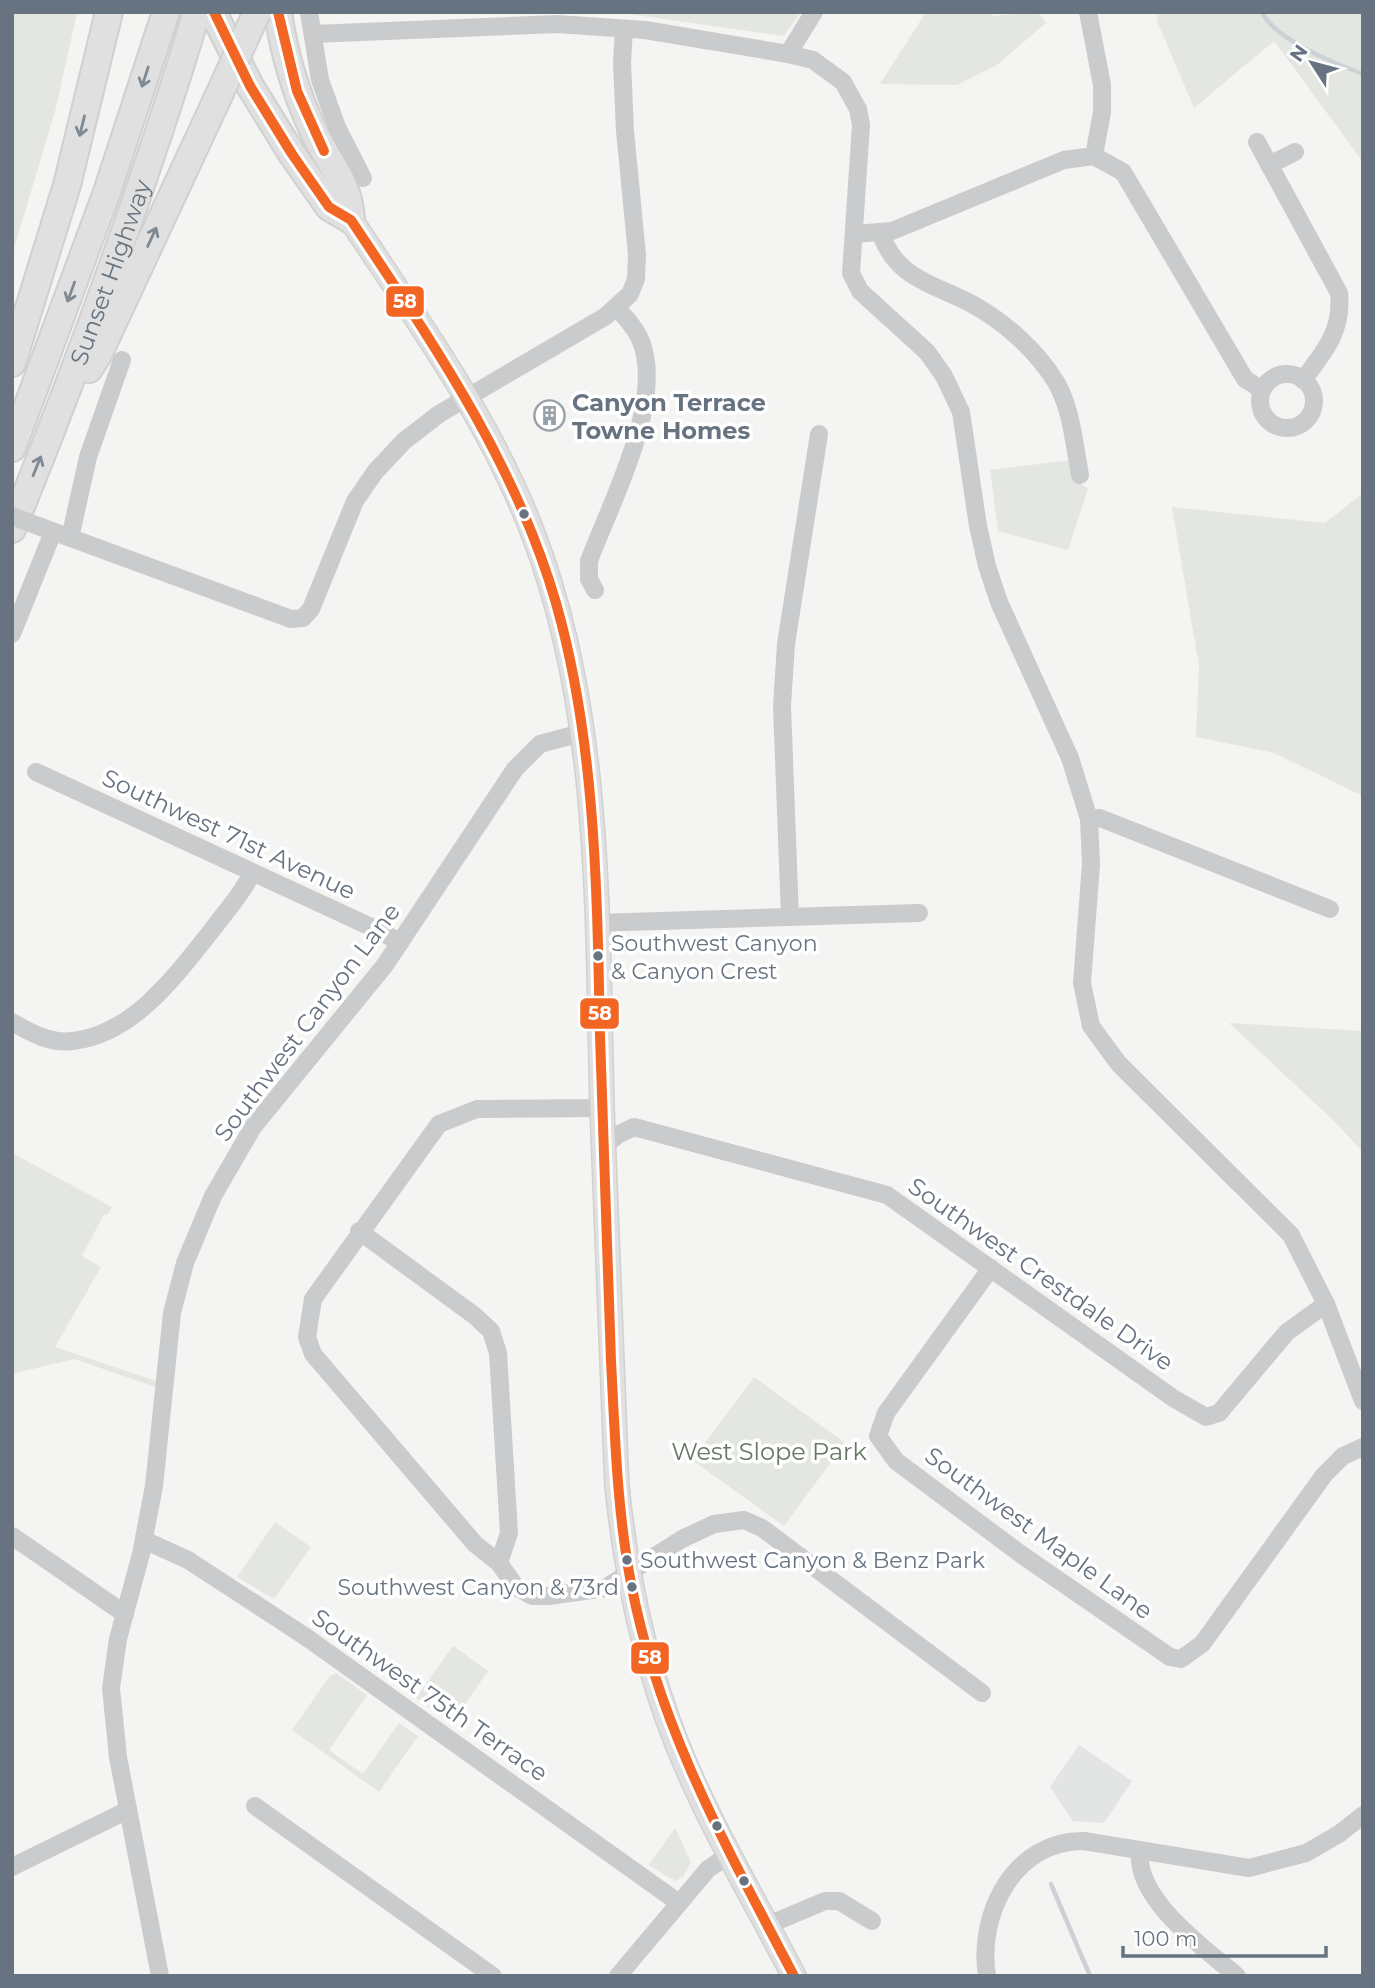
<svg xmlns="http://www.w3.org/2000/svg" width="1375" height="1988" font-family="Montserrat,sans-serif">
<rect width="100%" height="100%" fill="#f4f4f3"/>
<path fill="#e3e4e4" d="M1079 1745 1132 1781 1104 1823 1073 1821 1050 1787Z"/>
<g fill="#e4e7e1">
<path d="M12 12H77L56 108 12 255Z"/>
<path d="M614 12H801L784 36Z"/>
<path d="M926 12H992L993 16 1038 12 1046 23 997 65 957 85 880 84Z"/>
<path d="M1157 12H1363V162L1274 41 1194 108 1157 21Z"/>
<path d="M1072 460 1079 483 1088 489 1068 550 998 531 990 470Z"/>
<path d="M1363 493V796L1274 753 1196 737 1199 666 1172 507 1325 523Z"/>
<path d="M1229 1023 1363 1031V1152L1333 1120Z"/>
<path d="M12 1153 112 1207 107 1215 104 1214 82 1256 101 1267 55 1347 156 1381V1387L74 1359 12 1374Z"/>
<path d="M754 1377 845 1443 784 1526 692 1460Z"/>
<path d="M275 1522 311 1547 274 1599 237 1577Z"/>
<path d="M453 1646 488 1671 452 1723 416 1698Z"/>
<path d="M336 1673 367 1695 329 1750 363 1774 399 1723 418 1736 379 1792 292 1730 330 1676Z"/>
<path d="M675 1828 691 1862 683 1877 675 1881 649 1865Z"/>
</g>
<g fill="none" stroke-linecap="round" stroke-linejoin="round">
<g stroke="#cbd1d4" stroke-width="4.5">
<path d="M1262 12C1275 40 1334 63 1363 74"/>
<path d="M1051 1884 1090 1976"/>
</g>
<defs>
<path id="major" d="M351 220C418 322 491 421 534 536 602 715 597 918 602 1107 606 1234 611 1360 617 1486 626 1575 644 1661 677 1744 709 1824 754 1899 794 1976"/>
<g id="highway">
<path d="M278 12C284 54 296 94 314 132 330 166 349 181 351 220"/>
<path d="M217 20 250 86 292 154 329 207 351 220"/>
<path d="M12 363 67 185 109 12"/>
<path d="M89 369 98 355 213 108"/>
<path d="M12 448 107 192 166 12"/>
<path id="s1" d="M12 529C81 359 144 187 197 12"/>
</g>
</defs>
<use href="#major" stroke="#d0d1d1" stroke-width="26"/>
<use href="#highway" stroke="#d0d0d1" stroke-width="30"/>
<g stroke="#cacbcc" stroke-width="18">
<path d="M309 12 320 80 337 127 363 178"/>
<path d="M1088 12 1102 85V112L1094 156"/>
<path d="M313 34 557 24 645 30 788 54 813 60 843 82 858 109 861 125 851 273 860 291 927 352 944 376 961 412 978 526 987 566 999 602 1070 758 1089 819 1091 864 1082 983 1091 1026 1119 1064 1291 1235 1326 1304 1363 1401"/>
<path d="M788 54 814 12"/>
<path d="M1257 142 1339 293C1343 330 1325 351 1303 380"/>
<path d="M1269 165 1295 152"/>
<path d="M854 234 892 231 1064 160 1094 156 1123 172 1245 379 1262 390"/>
<path d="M881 234C896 278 933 284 970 303 1004 321 1036 350 1056 382 1072 410 1074 444 1080 475"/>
<circle cx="1287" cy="401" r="27"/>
<path d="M41 527 291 619 303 618 311 609 355 501 375 472 404 441 439 414 606 316 630 294 636 279 637 255 625 131 622 63 624 29"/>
<path d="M70 538 88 457 122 360"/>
<path d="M595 590 589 579V561C611 502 663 405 642 344 637 330 627 319 617 308"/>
<path d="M12 634 53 532"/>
<path d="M36 772 384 933 400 943"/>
<path d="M1089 819 1100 818 1330 909"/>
<path d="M790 917 782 706 786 644 819 434"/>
<path d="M595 923 919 913"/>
<path d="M12 1022C31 1033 50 1044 73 1041 134 1034 176 975 212 930 226 911 242 894 252 873"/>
<path d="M602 1108 477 1109 439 1124 313 1299 307 1337 313 1354 475 1544 499 1563 516 1587 532 1596H549L605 1588 682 1539 714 1524 744 1520 762 1528 982 1693"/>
<path d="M604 1146 619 1134 634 1127 887 1195 1173 1398 1206 1417 1219 1413 1287 1332 1326 1304"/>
<path d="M359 1231 475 1316 491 1331 498 1353 509 1533 499 1563"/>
<path d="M991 1268 886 1413 878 1436 896 1461 1022 1555 1170 1657 1181 1659 1202 1644 1324 1475 1343 1456 1363 1447"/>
<path d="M12 1536 125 1614"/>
<path d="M144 1540 188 1560 306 1637 679 1903"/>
<path d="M255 1806 493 1976"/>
<path d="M1140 1852C1135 1899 1204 1948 1237 1976"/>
<path d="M12 1867 128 1810"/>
<path d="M768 1925 825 1901H839L872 1921"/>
<path d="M160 1976 118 1757 111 1688 118 1639 141 1554 154 1486 172 1313 185 1263 213 1196 253 1127 385 965 515 769 540 744 581 733"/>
<path d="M618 1976 708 1869 729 1855"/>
<path d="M987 1976C977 1913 1015 1840 1084 1841L1249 1868 1306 1853 1339 1834 1363 1815"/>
</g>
<use href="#major" stroke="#dfe0df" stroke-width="23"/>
<use href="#highway" stroke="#dfe0df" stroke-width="26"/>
<defs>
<path id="highway-bridge" d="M213 108 257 12"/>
</defs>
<use href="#highway-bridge" stroke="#d0d0d1" stroke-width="30" stroke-linecap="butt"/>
<path stroke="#cacbcc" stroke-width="18" d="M12 516 41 527"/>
<use href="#highway-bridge" stroke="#dfe0df" stroke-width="26"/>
<defs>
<g id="bus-1">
<path d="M214 12 250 86 292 154 329 207 351 220C432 342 515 461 556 603 596 743 597 892 600 1036 603 1145 607 1253 611 1361 615 1436 617 1510 631 1583 658 1726 727 1848 794 1976"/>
<path d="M278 12 297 91 324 151"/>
</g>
</defs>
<use href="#bus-1" stroke="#fff" stroke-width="16"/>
<use href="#bus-1" stroke="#f26522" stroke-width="10"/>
</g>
<defs><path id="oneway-shaft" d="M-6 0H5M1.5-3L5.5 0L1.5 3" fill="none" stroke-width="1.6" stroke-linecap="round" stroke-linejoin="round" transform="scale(1.75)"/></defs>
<g stroke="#7f8993">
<use href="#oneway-shaft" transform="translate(145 77) rotate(108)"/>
<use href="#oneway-shaft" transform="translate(82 126) rotate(104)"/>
<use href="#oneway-shaft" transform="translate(152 237) rotate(-65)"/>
<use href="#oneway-shaft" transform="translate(71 292) rotate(110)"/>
<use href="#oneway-shaft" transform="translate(37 466) rotate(-68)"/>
</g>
<defs>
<symbol id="building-ring" viewBox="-11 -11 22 22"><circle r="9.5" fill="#fff" stroke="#98a0a8" stroke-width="1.5"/><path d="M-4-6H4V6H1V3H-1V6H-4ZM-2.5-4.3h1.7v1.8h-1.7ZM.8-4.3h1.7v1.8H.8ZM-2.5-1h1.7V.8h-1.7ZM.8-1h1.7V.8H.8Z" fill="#98a0a8"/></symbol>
</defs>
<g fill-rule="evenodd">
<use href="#building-ring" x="532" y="398" width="35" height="35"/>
</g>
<g fill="#677380" stroke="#fff" stroke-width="2.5">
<circle cx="524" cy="514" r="6"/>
<circle cx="598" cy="956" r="6"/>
<circle cx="627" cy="1560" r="6"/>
<circle cx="632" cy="1587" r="6"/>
<circle cx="717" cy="1826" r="6"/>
<circle cx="744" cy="1881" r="6"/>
</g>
<g text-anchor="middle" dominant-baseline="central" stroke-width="7" stroke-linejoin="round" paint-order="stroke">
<g font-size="22" fill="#677380" stroke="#fff" text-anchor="start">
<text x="611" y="943">Southwest Canyon<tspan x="611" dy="28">&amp; Canyon Crest</tspan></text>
<text x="640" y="1560">Southwest Canyon &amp; Benz Park</text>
<text x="619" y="1587" text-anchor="end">Southwest Canyon &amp; 73rd</text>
</g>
<g font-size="24" fill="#677380" stroke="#fff">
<text stroke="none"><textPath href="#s1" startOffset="275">Sunset Highway</textPath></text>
<text transform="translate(229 834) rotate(25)">Southwest 71st Avenue</text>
<text transform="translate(307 1022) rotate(-53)">Southwest Canyon Lane</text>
<text transform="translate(1041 1274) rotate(35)">Southwest Crestdale Drive</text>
<text transform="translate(1039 1533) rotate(36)">Southwest Maple Lane</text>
<text transform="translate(430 1695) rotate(35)">Southwest 75th Terrace</text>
</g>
<g font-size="24" font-weight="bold" fill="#677380" stroke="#fff" text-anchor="start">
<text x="572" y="402">Canyon Terrace<tspan x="572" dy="28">Towne Homes</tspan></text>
</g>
<g font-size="24" fill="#677865" stroke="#fff">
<text x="769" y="1451">West Slope Park</text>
</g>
</g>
<g stroke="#fff" stroke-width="2.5">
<rect x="385" y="285" width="40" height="33" rx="7" fill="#f26522"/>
<rect x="579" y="997" width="41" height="33" rx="7" fill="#f26522"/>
<rect x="630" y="1641" width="40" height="34" rx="7" fill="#f26522"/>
</g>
<g font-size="19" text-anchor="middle" font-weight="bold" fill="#fff">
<text x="405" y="308">58</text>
<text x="600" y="1020">58</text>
<text x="650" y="1664">58</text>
</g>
<rect width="1375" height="1988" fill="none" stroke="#677380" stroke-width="28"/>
<g transform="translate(1312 63) rotate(306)" stroke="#ffffff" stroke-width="5" paint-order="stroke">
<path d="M0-5L12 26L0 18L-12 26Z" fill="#677380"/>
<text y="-10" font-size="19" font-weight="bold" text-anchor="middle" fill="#677380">N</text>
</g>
<path d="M1123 1946v10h203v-10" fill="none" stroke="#677380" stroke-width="3.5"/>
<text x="1134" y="1946" font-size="21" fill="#677380" stroke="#ffffff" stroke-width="5" paint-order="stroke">100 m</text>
</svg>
